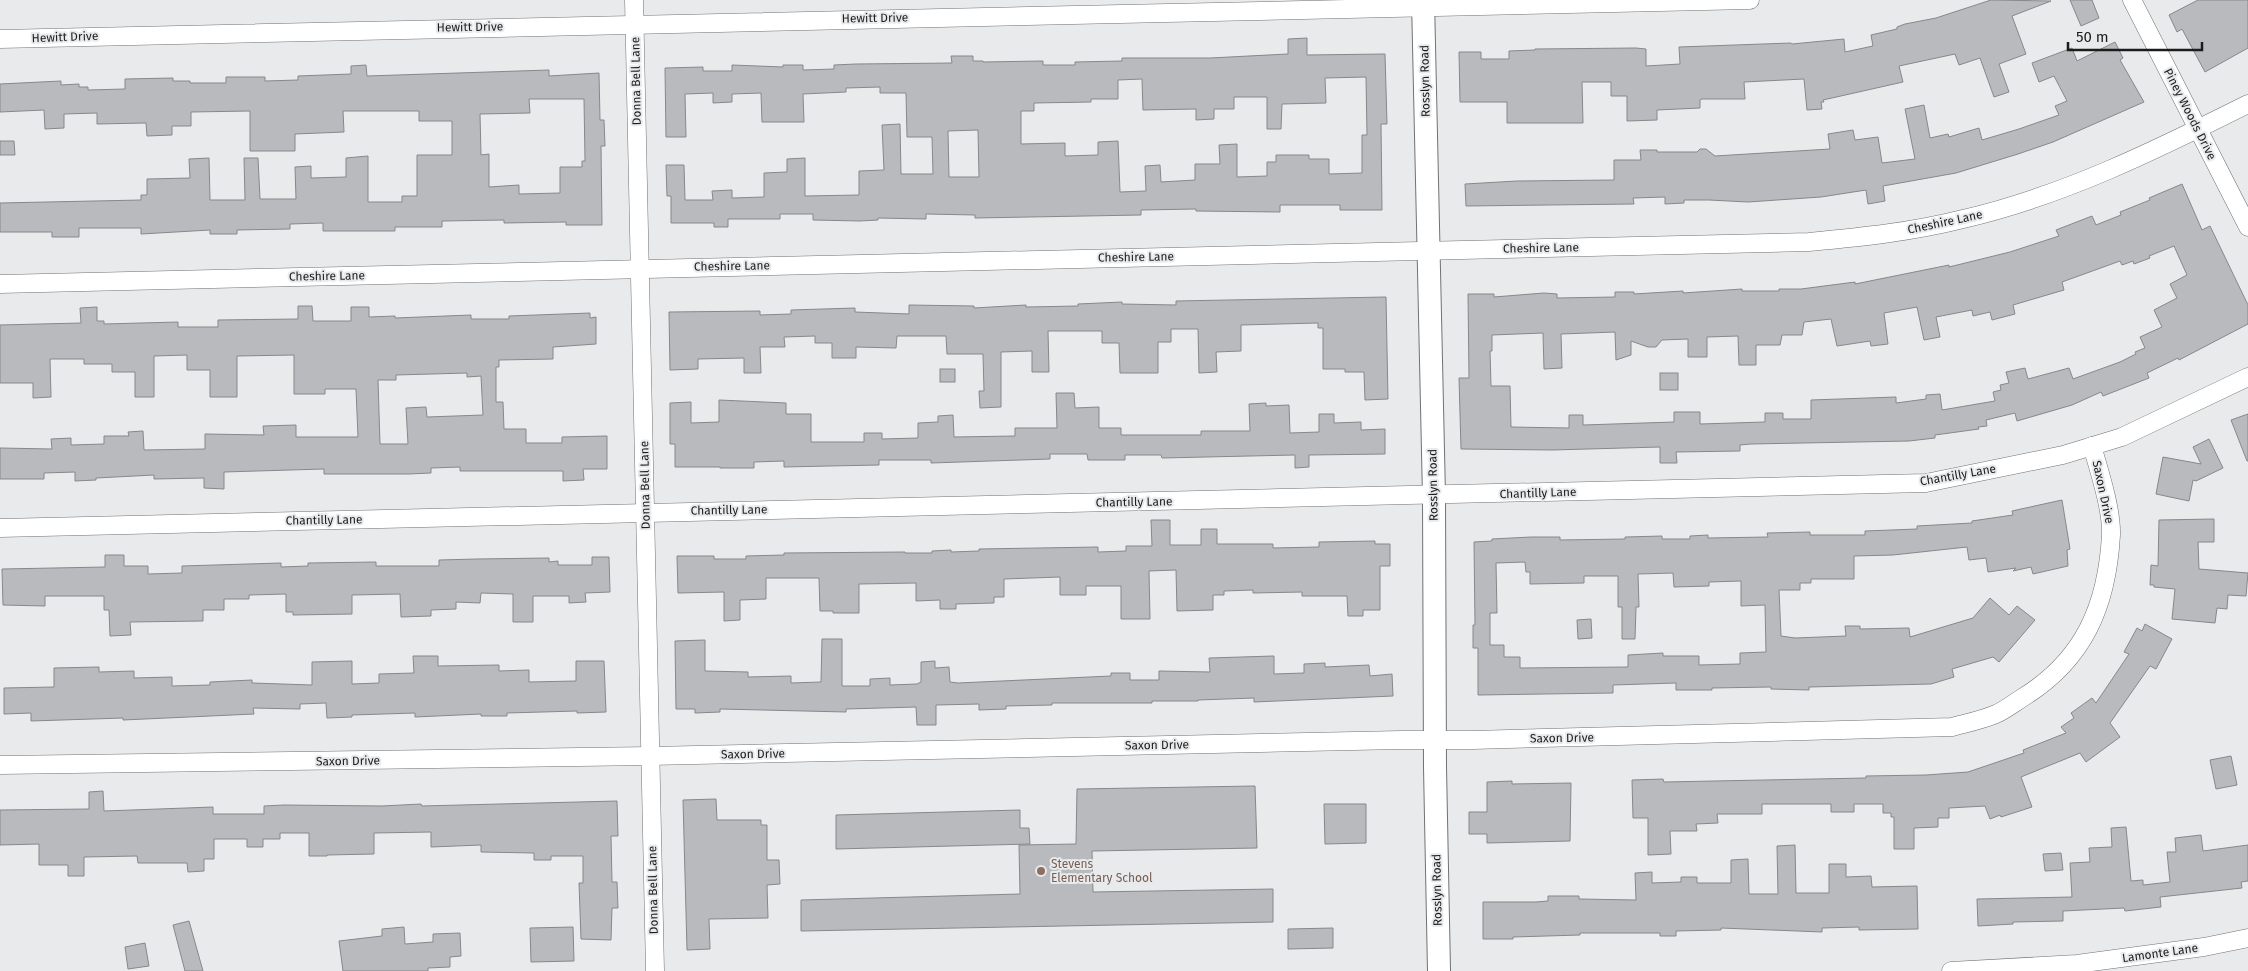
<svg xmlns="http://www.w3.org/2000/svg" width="2248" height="971" font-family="'Fira Sans',sans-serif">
<rect width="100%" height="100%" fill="#e8eaec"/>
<g fill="#b9babd" stroke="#86888a" fill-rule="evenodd">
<path d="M1991 0 2051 1 2012 16 2026 54 1999 64 2009 92 1994 97 1980 58 1959 65 1955 54 1899 66 1903 82 1823 100 1824 102H1821L1822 109 1807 110 1804 79 1744 82 1745 99H1702L1700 100V108L1657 110V120L1627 121V96H1611V82H1582L1583 123H1507V102H1460L1459 52H1481V59H1509V51L1535 50V49L1636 48 1646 49V66L1680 64 1679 47 1791 43 1792 44 1844 39 1845 52 1873 46 1871 35 1897 29V27L1905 24 1936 18Z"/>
<path d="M2070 0H2092L2099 18 2081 26Z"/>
<path d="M2198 0H2248V48L2205 72 2182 29 2177 32 2169 15Z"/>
<path d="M1307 38V55L1385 54 1387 124H1381L1382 210H1340V205H1280V212L1196 211V209L1141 210V215L975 218V215L926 214V219L878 218V220L860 221 813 220V214H780V219H728V227H714V223H671V196H667L666 165H684L685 200H713L712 191 732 190V198L764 197V173L787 172V159L805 158V196L859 195V171L884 170 882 125 900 124 901 174H933L932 137H907L906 93H880V87L846 88V92L803 94 804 122H762L761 93 732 94V102L713 103V93L685 94 686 137H666L665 68 703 67V71H732V65L783 67V65H803V70L834 69V65L856 64 952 63 951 56H973V61H983V62L1043 61V65H1075V62L1122 61V58H1210L1288 54V39ZM1366 77 1367 135H1362V173L1329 174V159H1309V155H1276V162H1267V176L1237 177V144L1219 145 1220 164H1195V180L1161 182 1160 165 1145 166 1146 191 1120 192 1118 141 1098 142V155L1065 156V143L1021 144V111H1034V103L1091 102V99H1118V80L1142 79 1143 110 1196 109V120L1214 119V109H1234V97H1267V129H1281L1282 104 1326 103 1325 78ZM978 130 979 177H949L948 131Z"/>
<path d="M2115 42 2123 58 2120 60 2144 102 2053 142 2018 154 1956 173 1883 186 1885 201 1868 204 1866 190 1821 197 1748 202 1709 200H1684V203L1665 204V197L1633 198 1634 204 1466 206 1465 184 1517 181 1614 180V160H1641L1640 150H1657V152H1697L1700 149H1706L1715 156 1830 149 1828 134 1853 130 1855 140 1878 137 1882 163 1915 159 1905 109 1924 105 1930 138 1948 134 1949 137 1979 128 1982 140 2019 129 2059 115 2055 106 2067 101 2054 76 2039 82 2032 63 2072 48 2077 61Z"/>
<path d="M366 65 367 76 549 70V76L599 73 600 120H604L605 146H601L602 225H566V222L504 223V220L442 221V227H395V231H323V223L290 224V229L237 230V234H210V230L141 234V228H79V237H52V232H0V203L141 200V195H147V179L190 178 189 159 209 158 210 200H245L244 158H258L260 199H296L295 167 311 166V178L346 177V158L368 156V202H402V196H417V155H452V121H419V111H343L344 132 295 134V151H250V111L191 112V126H172V135L147 136 146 123 97 124V113L64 114V128L45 129 44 110 0 112V84L61 81V85L79 84V87H88V90L125 89V79L173 78V81H190V83H226V77H265V81L298 80V76L351 74V66ZM529 99H584L585 161H582V167H560V193L519 194V185L489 187V154L481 155 480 114 530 113Z"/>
<path d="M0 141H14L15 155H0Z"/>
<path d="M2182 184 2202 230 2210 226 2248 305V324L2179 360 2178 358 2147 373 2149 378 2103 396 2101 392 2072 405 2017 421 2015 413 1986 420 1987 426 1978 427 1979 429 1935 435V438L1909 441 1751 444 1740 445V451L1676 452 1677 463H1660V447L1552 450 1461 449 1459 378H1469L1468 294H1494V297L1544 293 1557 294V298L1615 297V292H1634V294L1683 291V293L1742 289V291H1779V289H1801L1855 282V284L1949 265V267L2010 252 2059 236 2056 230 2092 216 2096 225 2121 215 2120 212 2150 200 2149 198ZM2174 246 2187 275 2170 284 2177 298 2154 310 2162 327 2140 337 2145 348 2135 352 2136 354 2120 362 2073 379 2069 368 2028 379 2025 368 2006 372 2009 383 2000 385 2001 390 1993 392 1995 401 1942 410 1940 394 1926 395V399L1896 403V397L1811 400V419H1783V413H1765V422L1700 424V412H1674V422L1583 425V415H1569V428L1511 427 1510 386H1491L1490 351H1492V335L1543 333 1544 369 1562 368 1561 334 1615 332 1616 360 1631 355V341L1648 347H1656L1662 340 1688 339V357H1707V337L1738 336 1739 365H1756V345H1780L1782 335H1802L1804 322 1831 319 1837 346 1870 341 1871 346 1888 344 1884 313 1917 307 1924 340 1940 337 1936 317 1972 310 1973 316 1990 312 1992 320 2015 314 2013 305 2064 290 2062 282 2120 261 2122 265 2133 261 2134 264 2150 258 2149 256Z"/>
<path d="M1386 297 1388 399 1365 400 1364 372H1345V369H1323V328H1318V323L1241 325V351L1216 352 1217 372 1199 373 1198 329H1171V342H1158V373H1120L1119 343H1102V331H1048L1049 372H1032V351L1001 352V407L980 408 979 391H984L983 354H947L946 336H897L896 348 856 347V358H832V343H815V336L784 337 785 347H760L761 373H744V358L698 359V369L670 370 669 312 760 311V315L791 314V310L855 308V312L909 314V305L974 306V308L1026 305V307L1078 306V304L1122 302V304L1176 305V301Z"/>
<path d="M298 306H312L313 321H351V307H369V317L395 316V318L471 315V319H509V316L590 313V318L596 317V344L553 347V359L499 360V367H496V402H503L504 429H526V443H562V437L607 436V469H583L584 480 563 481V471H460V467L431 468V473L409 474H324V469L224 472V489L204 488V478L154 479V475L96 478V480L75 481V472L44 473V479H0V448L52 449 51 439 71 438V445L104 444V436H129L128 432 143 431 144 450 205 449V434L264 435 263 426 296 425V437H358L356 389H325V394H294V355L237 356V397H210V370H187V355L154 356V397H135V372H112V364H84V359H50L51 397 33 398V383H0V325L81 323 80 308 97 307V321H104V324L178 322V327H218V320L298 319ZM467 373V377L481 376 483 415 427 417 426 407 406 408 408 444H380L378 380H396V375Z"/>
<rect x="940" y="369" width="15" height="13"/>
<rect x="1660" y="373" width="18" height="17"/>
<path d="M1056 393H1074L1075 408 1099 407V428H1121V435H1201V431H1250L1249 404 1266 403V406L1289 405 1290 433 1319 432V414H1334V423L1361 422V430L1385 429V454L1309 455V467L1295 468V455L1162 458 1161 455H1125V460H1088L1087 454H1050V459L931 463V460H879V465L829 466 784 467V461L754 462V468H720V467H675V444H670V403L691 402V423L719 422V400L786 403V414H811V442H864V433H882V439L918 438V423L938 422V416L953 415 954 437 1015 436V428H1057Z"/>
<path d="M2248 414V461H2247L2231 420Z"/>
<path d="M2209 439 2223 468 2196 481 2193 480 2189 501 2156 494 2163 457 2201 464 2193 447Z"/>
<path d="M2062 500 2070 549 2067 550 2068 566 2033 574 2031 567 2013 571 2016 568 1988 572 1986 558 1969 560 1967 547 1893 555 1854 556V579H1811V583H1800V590H1779L1781 636 1795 638 1846 636 1845 626H1860V629L1909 628 1910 637 1973 618 1990 598 2009 615 2017 606 2035 620 1999 662 1993 657 1952 669 1954 677 1931 684 1809 687V690L1771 689V687L1712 688V690H1676V683L1613 685V693L1478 695V648H1473V625H1475L1474 542 1492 541V539L1531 537H1560V540L1625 539V537L1662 536V539H1690V536L1708 535V538L1768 537 1767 533 1810 532V535H1865V531L1917 529V526L1972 523V521L2013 515 2012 511ZM1525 562 1526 572H1530V584L1584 583V576H1618V607H1622V639H1635L1636 607H1639L1638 574 1673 573 1674 587 1709 586V582L1741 581V606L1765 605 1766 652 1740 653V664L1699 665V656H1663V653L1628 655V667L1520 668V657H1504V645H1490V613H1497L1496 563Z"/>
<path d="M2214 519V542H2198L2199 569 2248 573 2246 596 2228 595 2227 609 2217 608 2215 623 2172 619 2175 589 2154 587V585H2150L2151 565 2158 566 2159 520Z"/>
<path d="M1151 520H1170V545H1201V529H1217V544H1273V548L1319 547V542L1375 541V544H1390V566H1380V610H1363V616H1348L1347 596H1302V592L1253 593V590L1224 591V595H1213V610L1177 611 1176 570 1149 571 1150 619H1121V586H1086V595H1060V577L1004 579V597H994V603L956 604V609H940V600L916 601V583L859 584V613H833V611H820L819 578H766V599L740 600V620L724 621V592L678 593 677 556H714V559H746V556L784 555V553L905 552V553H932V551L951 550V552L979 551V549L1098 547V552L1126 551V546H1152Z"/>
<path d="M105 555H124V566H148V574L182 573V566L281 563V567L308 566V563L376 562V566H439V560L477 559 549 558V562L558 561V565H592V557H609L610 592 585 593 586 602 569 603V596H533V622H513V594L481 593 480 603 456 602V609L431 610V616L401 617 400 594 352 595V614L293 615V612H286V594L249 595V599H224V610H203V621L130 622 131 635 110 636 109 610H104V596H45V606L3 605 2 569 105 567Z"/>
<path d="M1591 619 1592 638 1578 639 1577 620Z"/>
<path d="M2145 624 2172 639 2156 669 2150 666 2110 723 2120 737 2086 762 2080 753 2021 777 2032 807 2001 817 2000 815 1990 819 1985 806 1949 808V818H1938V827L1914 828V849H1894V817H1891V813H1883V804H1854V812H1831V804H1762V814H1717L1718 823 1696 824 1697 831H1670L1671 854 1648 855V818H1633L1632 780 1663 779 1664 782 1866 778V776L1926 775 1968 772 2024 753 2023 750 2066 733 2061 727 2074 718 2071 713 2092 698 2096 703 2129 654 2124 652 2137 628 2142 631Z"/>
<path d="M822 639H842V686H870V679L890 678V685L917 684 921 682V662L935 661V668L949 667 950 682 958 683 1111 676V673H1130V680H1159V671L1210 672 1209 658 1274 656V674L1304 673V664L1325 663V667L1369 665 1370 676 1392 674 1393 696 1254 702V698L1198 700V701H1152V703H1052V705L1006 706V709L979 710V704L936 705V725H917L916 707 846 709V712L720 709V712L695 713V709H676L675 641 705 640V671L748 672V677L791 676V683L821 682Z"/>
<path d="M413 656H438V666L499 665V671L529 670V682L576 681V661H604L606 712 577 713V711L507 713V716H481V714L415 717V713L352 715V717L327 718 326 703 300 704V709L253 708 254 714 123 720V718L31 721V713L4 714V688L54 687V668L99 667V672L134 671V678L172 677V686L210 685V682L252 680V683L312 685V662L352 661V684L379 683V674L414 673Z"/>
<path d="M2231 756 2237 785 2216 789 2210 760Z"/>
<path d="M1512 781V784L1571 783 1570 841 1487 843V834H1469V812H1487V782Z"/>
<path d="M1255 786 1257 848 1092 851 1093 892 1273 889V922L801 931V900L1020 894 1019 845 1076 844 1077 789Z"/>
<path d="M103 791 104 811 213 807V814H264V806L284 805 382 806 421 804 422 806 617 801 618 836H611L612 882H617L618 908H612L611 940 581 939 579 883H583V856H551V860H534V853L481 852V845L431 847V832L374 833V854L327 855V856H309V833H280V839H263V847H247V839H214V859H204V871L188 872 187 863H138L137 856 84 857V876H68V865H39V844L0 845V810L89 809V792Z"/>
<path d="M716 799 717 820H761V825H767V860H779L780 884 767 885 768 918 709 919 710 949 687 950 683 800Z"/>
<path d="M1324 804H1366V843L1325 844Z"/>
<path d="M1020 810V828H1029L1030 844 836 849V815Z"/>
<path d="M2126 827 2131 881 2143 880V885L2170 882 2167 852H2176L2175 838 2201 835 2203 851 2248 845V881L2241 882 2242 888 2160 897 2161 907 2125 911 2124 908 2063 911V921L2013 922V924L1978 926 1977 899 2072 897 2070 863 2090 862 2089 848 2112 847 2111 828Z"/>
<path d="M1795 845 1796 893H1829V864H1846V877L1871 876 1872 887 1917 886 1918 929 1859 930V927L1822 928V932L1721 928V930L1676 931V936H1660V933H1580V935L1513 937V939H1483V902H1536L1548 901V896H1579V899L1636 900 1635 873 1652 872V883L1681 882V877H1697V883H1731V860L1748 859 1749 894H1778L1777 846Z"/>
<path d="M2061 853 2063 870 2045 871 2043 854Z"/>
<path d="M189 921 203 971H185L173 925Z"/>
<path d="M404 927 405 944 433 942V934L460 933 461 956 450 957V967L428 968V971H343L339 941 382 936V929Z"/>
<path d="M573 927 574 961 531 962 530 928Z"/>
<path d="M1333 928V948L1288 949V929Z"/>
<path d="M145 943 149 966 128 969 125 947Z"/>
</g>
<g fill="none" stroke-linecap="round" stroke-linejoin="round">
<defs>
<g id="minor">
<path d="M634 0 655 971"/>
<path d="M2132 0 2248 227"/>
<path d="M0 39 1750 0"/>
<path d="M0 284 1809 242C1861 237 1912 232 1963 219 2063 196 2156 150 2248 104"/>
<path d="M0 528 1926 483 2063 455 2122 437 2248 377"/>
<path d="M0 765 650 756 1401 740H1473L1952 727C1967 723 1982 720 1996 714 2005 710 2014 703 2022 698 2084 660 2107 606 2111 535 2112 510 2099 470 2092 446"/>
<path d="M1951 971 2077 964 2204 947 2248 938"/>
</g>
<path id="tertiary" d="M1423 0 1434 496 1435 767 1439 971"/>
</defs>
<use href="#minor" stroke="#707274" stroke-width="19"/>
<use href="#tertiary" stroke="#707274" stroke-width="24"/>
<use href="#minor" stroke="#fff" stroke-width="18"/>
<use href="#tertiary" stroke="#fff" stroke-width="22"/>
</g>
<circle fill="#8d6e63" stroke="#e8eaec" stroke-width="2" cx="1041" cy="871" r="5"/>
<g text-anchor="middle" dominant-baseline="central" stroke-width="4" stroke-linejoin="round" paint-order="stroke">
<g font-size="12" fill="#1c1c1d" stroke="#e8eaec">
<text transform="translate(875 18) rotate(-1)">Hewitt Drive</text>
<text transform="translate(470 27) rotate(-1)">Hewitt Drive</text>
<text transform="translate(65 37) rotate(-2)">Hewitt Drive</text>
<text transform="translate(636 81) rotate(-91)">Donna Bell Lane</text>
<text transform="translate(1425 81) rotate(-91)">Rosslyn Road</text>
<text transform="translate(2190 114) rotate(63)">Piney Woods Drive</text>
<text transform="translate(1945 222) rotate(-12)">Cheshire Lane</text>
<text transform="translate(1541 248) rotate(-1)">Cheshire Lane</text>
<text transform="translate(1136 257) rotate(-1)">Cheshire Lane</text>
<text transform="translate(732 266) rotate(-1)">Cheshire Lane</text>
<text transform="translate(327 276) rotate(-1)">Cheshire Lane</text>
<text transform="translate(1958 475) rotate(-10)">Chantilly Lane</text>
<text transform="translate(645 485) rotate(-91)">Donna Bell Lane</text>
<text transform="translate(1433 485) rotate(-91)">Rosslyn Road</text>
<text transform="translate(2103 492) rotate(78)">Saxon Drive</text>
<text transform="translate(1538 493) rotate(-2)">Chantilly Lane</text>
<text transform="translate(1134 502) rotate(-1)">Chantilly Lane</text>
<text transform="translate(729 510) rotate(-1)">Chantilly Lane</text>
<text transform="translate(324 520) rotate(-1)">Chantilly Lane</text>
<text transform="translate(1562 738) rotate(-1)">Saxon Drive</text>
<text transform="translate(1157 745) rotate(-1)">Saxon Drive</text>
<text transform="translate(753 754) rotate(-1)">Saxon Drive</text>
<text transform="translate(348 761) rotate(-1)">Saxon Drive</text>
<text transform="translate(653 890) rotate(-91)">Donna Bell Lane</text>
<text transform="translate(1437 890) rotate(-91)">Rosslyn Road</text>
<text transform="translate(2160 953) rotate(-8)">Lamonte Lane</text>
</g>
<g font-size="12" fill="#785e54" stroke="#e8eaec" text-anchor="start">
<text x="1051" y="864">Stevens<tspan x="1051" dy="14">Elementary School</tspan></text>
</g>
</g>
<path d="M2068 42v8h134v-8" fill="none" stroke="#1c1c1d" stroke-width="2.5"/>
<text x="2076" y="42" font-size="15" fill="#1c1c1d" stroke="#e8eaec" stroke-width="4" paint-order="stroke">50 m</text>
</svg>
